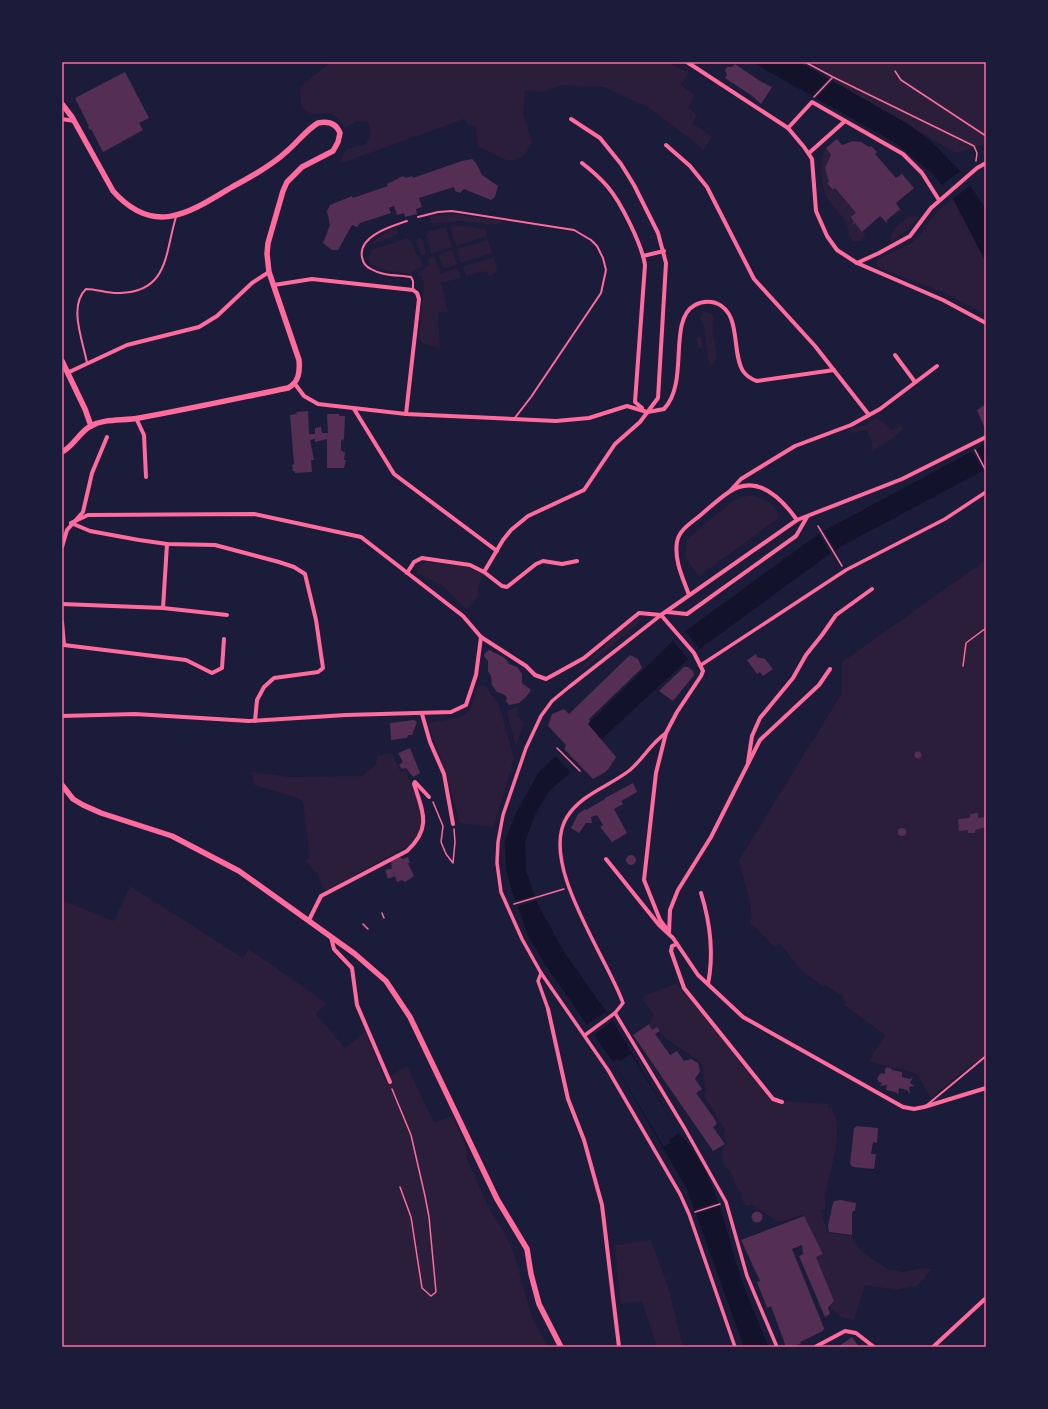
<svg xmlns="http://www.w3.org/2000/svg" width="1048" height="1409" font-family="Overpass,sans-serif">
<rect width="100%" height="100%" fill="#1b1b3a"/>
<g fill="#2a1e3b">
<path d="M331 62H665L689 72 681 85 695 95 688 107 697 115 693 124 712 137 703 151 696 143 651 109 604 87 561 85 543 92 525 90 523 115 532 142C518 174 501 157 478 146L476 126H469L464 119 339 164 346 149 366 144 371 133 368 122 357 121 345 128 338 118 330 113 312 114 301 107 300 87Z"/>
<path d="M812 62H986V144L956 153 836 83Z"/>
<path d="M826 149 831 155 825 168 829 182 827 183 833 190 835 189 856 213 851 217 866 235 861 241H853C848 235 849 228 845 221 840 212 830 205 826 196 822 187 818 155 826 149Z"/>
<path d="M953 199 986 262V315L945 293 877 267 876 262 878 259 910 244 920 235 937 212Z"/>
<path d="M454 214 497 220 503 222 497 225 462 221 434 223H432L429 217Z"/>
<path d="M909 217H919L908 229 891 242C889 231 900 222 909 217Z"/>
<path d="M465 226 486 229 487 236 456 246 450 227Z"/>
<path d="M446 227 452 247 431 254 426 235 429 231Z"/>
<path d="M396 228 399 234 368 246 385 233Z"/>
<path d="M418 238 422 239 426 252 425 255H421L416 240Z"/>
<path d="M405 239H408C416 245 414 255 422 261L423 266 410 274 378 269 370 263 369 257 371 250Z"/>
<path d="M488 240 492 253 461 263 457 249Z"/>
<path d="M453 250 457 264 443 269 438 255Z"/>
<path d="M434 256 440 274 458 268 461 278 441 283 448 312 438 313 440 348 422 343 419 336 424 284 422 277 416 274 430 265 427 259Z"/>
<path d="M494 257 497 269 496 272 489 277 487 271 466 276 463 267Z"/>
<path d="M703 311 713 315C715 323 712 327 713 334 714 344 720 357 713 365L709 364 704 326 700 319Z"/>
<path d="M701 336 703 348H698L696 337Z"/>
<path d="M875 418 884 422 891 430 899 427 898 425 900 424 903 429C894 440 882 443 872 452V442L867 430 851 433 850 428 865 426Z"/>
<path d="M750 495C760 496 779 505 779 518L699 576 686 558V540L734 500Z"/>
<path d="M986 560V1059L973 1063 931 1098 917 1074 869 1061 885 1035 844 1005 846 1002 843 999 844 997 825 985 824 987 801 970 779 943 775 947 755 927 750 925 751 908 739 860 842 693V662Z"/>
<path d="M427 562 467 567 483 573 478 589 479 596 466 609 443 586 417 573 419 566Z"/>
<path d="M640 617 642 620 579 673 578 671 632 621Z"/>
<path d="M478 685 486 686 499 705 514 758 494 827 460 823 445 771 429 726 430 723 461 717 470 710Z"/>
<path d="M516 707 518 708 517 716 524 722 516 746 507 711Z"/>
<path d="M391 753 401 772 405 770C409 777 411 783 414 791 423 813 427 828 408 846L327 890 323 889 318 874 305 861 310 858 303 802 297 798 254 785 252 772 290 777 362 776 376 765 377 756Z"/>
<path d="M130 886 243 958 249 949 326 1003 316 1014 345 1048 365 1031 385 1079 407 1066 434 1123 452 1116 468 1152 466 1157 488 1206 504 1232 513 1251 532 1317 548 1347H62V900L114 921Z"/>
<path d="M675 984 683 990 713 1027 770 1100 828 1104V1108H831C845 1125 831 1170 826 1190 825 1196 826 1202 825 1209H822L821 1211 828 1233 852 1236 860 1250 887 1269 903 1272 922 1268 932 1269 917 1286 896 1290 865 1285 854 1320 841 1317 830 1308 834 1301 816 1257 823 1254 804 1216 801 1215 778 1222 752 1205 746 1206 741 1198 742 1194 736 1186 732 1174 723 1164 722 1149 727 1144 723 1137 725 1130 704 1096 706 1090 702 1063 665 1038 660 1031 652 1030 649 1024 654 1015 643 1000 644 996Z"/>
<path d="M651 1240 669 1290 683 1347H657L642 1301 621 1304 615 1245Z"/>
</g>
<g fill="#12122b">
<path d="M752 62H799L908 124 932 142 960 171 986 209V262L953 199 933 174 894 142Z"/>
<path d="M986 444V469L838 548 698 650 604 737 579 765 549 791 535 815 525 842 526 870 536 901 564 952 613 1021 679 1133C717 1173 726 1234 743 1284 751 1305 760 1327 769 1347H744L687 1189 613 1062 544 963 528 935 511 888 506 869 505 841 516 813 539 772 676 638 820 533Z"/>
</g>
<g fill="#1b1b3a">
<path d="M829 78 833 81 815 99 811 97Z"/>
<path d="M960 171 971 185 953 199 942 185Z"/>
<path d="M977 449 986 466V469L983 471 972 451Z"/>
<path d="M824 531 836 551 831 554 819 534Z"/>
<path d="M685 631 699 648 688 659 673 641Z"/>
<path d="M563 748 579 765 571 772 555 756Z"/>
<path d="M534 896 536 901 516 907 514 901Z"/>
<path d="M605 1012 613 1021 594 1035 586 1025Z"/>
<path d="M631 1054 679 1133 669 1140 670 1143 664 1147 613 1062 618 1059 620 1061Z"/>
<path d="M717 1202 719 1206 697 1214 695 1209Z"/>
</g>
<g fill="#542f53">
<path d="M735 64 760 81 772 87 761 104 751 95 725 78 727 75 725 70 727 67H732Z"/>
<path d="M125 72 149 118 139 123 143 130 103 152 91 129 90 130 88 127 89 126 75 98Z"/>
<path d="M837 139 842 145 853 141 861 142 869 147 871 146 877 152 875 154 896 178 902 174 914 188 896 203 901 211 899 210 887 220V223L880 216 862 232 855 223 851 225 854 222 851 217 856 213 835 188 833 190 827 183 829 182 825 168 831 155 826 148Z"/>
<path d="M472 159 476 163 482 175 498 186 495 197 491 200 464 189 460 193 455 191 454 187 419 198 422 207 416 209 417 214 405 217 404 213 397 215 394 206 389 208 391 213 360 223 357 227 352 225 338 250H332L323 243 330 225 327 211 330 205 352 196 353 198 388 186 387 184 403 176 406 178 412 176 413 178 462 161Z"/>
<path d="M986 404V428L985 429 977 410Z"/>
<path d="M308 411 309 434H315V428L321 427 322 433H328L327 414H339V416H345L344 439 341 441V450L345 453 344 460H346L344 468H327V439L315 442V439L310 440 314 460H311L312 472 295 473V471H293L292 465 294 464 290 415 297 414 296 412Z"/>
<path d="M489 650 505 658 509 664 517 667 522 674V683L531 690 525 698 519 703 509 705 506 701 507 698 505 695 497 692 492 685 491 676 488 671V661L484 656 485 653Z"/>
<path d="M756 654 757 657 765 659 773 669 763 676 760 672 757 674 747 660Z"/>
<path d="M630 655 638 659 642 668 589 719 590 721 588 724 616 757 607 771 593 779 564 749 566 745 548 726 552 714 564 709 569 714Z"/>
<path d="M684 667H688L693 671 694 675 673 701 659 691Z"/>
<path d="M414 720 417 722 412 735H408L407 738 391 740 390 723Z"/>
<path d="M410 748 420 773 413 777 406 768 402 769 399 765 403 762 398 753Z"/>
<circle cx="918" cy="755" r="3.5"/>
<path d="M633 783 637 792 621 801 623 804 614 809 627 833 612 842 600 827 603 825 597 815 591 817 592 823H586L579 833 571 828 578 814 585 809 586 810 605 799V798Z"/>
<path d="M978 813V818L986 817V827L975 830V833H968V830L959 831 958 819 970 818V814Z"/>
<circle cx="902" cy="832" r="4"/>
<circle cx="631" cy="860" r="5"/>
<path d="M400 857 403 859 408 857 410 863H408L414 876 405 882 402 880 397 882 395 876 388 879 385 870 392 868 391 862Z"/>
<path d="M649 1024 652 1030 657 1027 660 1031 655 1034 670 1055 677 1051 684 1061 691 1059 698 1063 700 1071 695 1079 702 1089 696 1093 714 1118 717 1124 713 1127 725 1144 713 1151 633 1035Z"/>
<path d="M889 1066 892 1070 902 1072V1077L910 1079 913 1077 910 1083 915 1086 909 1087 910 1094 907 1090 899 1088 898 1095 896 1092 886 1090 887 1085 880 1086 882 1083 879 1082 877 1079 879 1075 882 1073 885 1074V1069L887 1067 890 1069Z"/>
<path d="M857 1126 878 1128 877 1143 873 1142 871 1154H876L874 1169 853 1167 850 1164 854 1128Z"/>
<path d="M841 1200 856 1203 855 1211H853L852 1214V1235L829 1232 828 1226 833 1203 834 1201Z"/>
<circle cx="757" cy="1217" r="5.5"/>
<path d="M804 1216 823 1254 816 1257 834 1301 828 1308 830 1314 825 1317 799 1256 803 1254 802 1245 792 1249 824 1328 823 1331 800 1342 801 1344 786 1347 771 1306 767 1308 757 1282 760 1281 741 1240Z"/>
<path d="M852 1337 859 1347H838L842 1344Z"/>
</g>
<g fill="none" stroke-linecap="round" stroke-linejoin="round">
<g stroke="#ff6b9d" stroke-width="1.5">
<path d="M805 62 833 77 974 146 977 153 976 161"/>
<path d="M895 71 901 80 986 136"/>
<path d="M814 97 832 78"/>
<path d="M975 450 986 471"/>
<path d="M818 526 842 566"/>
<path d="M963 666 966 643 986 628"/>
<path d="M557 748 580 771"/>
<path d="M433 802 443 826 441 842 446 854 453 863 455 842 454 829"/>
<path d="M514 904 564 889"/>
<path d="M382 913 384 918"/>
<path d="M363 924 368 929"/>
<path d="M392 1089 411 1135 425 1196 429 1217 436 1292 431 1296 422 1288 411 1217 400 1187"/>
<path d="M695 1212 720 1204"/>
</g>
<g stroke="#ff6b9d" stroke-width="2">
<path d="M418 217 438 212 452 211 574 230 591 240 597 246 603 258 606 270 601 293 531 397 514 419"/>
<path d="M407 221C392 226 358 236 362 257 363 263 366 267 371 269 382 276 398 275 411 277L413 281V290"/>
<path d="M87 363C83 341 68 306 86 289 97 289 109 294 120 293 169 292 165 252 176 217"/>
<path d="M927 1105 986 1056"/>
</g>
<g stroke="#ff6b9d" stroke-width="3.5">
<path d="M661 615 569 687 552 701 541 716 526 748 503 815 498 842 497 863 501 892 522 939 541 973 608 1070 680 1194 689 1214 735 1347"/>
<path d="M701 665 846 570 945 519 986 492"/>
<path d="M541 973 538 981 548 1009"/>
<path d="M615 1013 685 1129 726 1202 747 1276 777 1347"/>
<path d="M585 1035 615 1013 623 1003C607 957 538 863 567 817 581 794 610 786 630 770 643 759 651 743 666 733"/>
</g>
<g stroke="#ff6b9d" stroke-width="4">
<path d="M687 62 788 128 804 147 812 159 816 211 827 236 837 250 857 263 943 300 986 323"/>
<path d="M62 119 74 121"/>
<path d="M788 128 812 102 903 154 922 173 939 200"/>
<path d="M666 145 690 166 707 187 754 279 815 346 869 415"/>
<path d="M809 153 845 121"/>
<path d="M582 163C591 170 600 178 607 186 621 202 642 245 645 265L635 402 642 408"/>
<path d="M643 256 664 251"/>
<path d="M857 263 879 253 910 236 931 208 977 168 986 163"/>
<path d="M274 285 312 279 413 290 417 293 419 299 406 414"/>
<path d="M895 355 915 382"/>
<path d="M67 373 127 345 199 327 217 316 252 283 269 272"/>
<path d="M295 384 304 396 318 404 406 414 556 421 589 418 627 406 647 412"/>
<path d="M354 409 394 474 497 551"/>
<path d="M648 412 664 409C690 382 667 320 695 305 702 301 709 301 716 303 742 313 731 352 743 371 747 377 751 379 757 381L834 370"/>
<path d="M136 418 144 435 146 477"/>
<path d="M730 491 741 479 795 446 851 425 880 409 937 366"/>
<path d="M71 523 88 515 254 514 361 537 463 616 481 637 526 666 535 675 546 679 584 658 639 613 661 615"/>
<path d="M71 523 90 531 139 540 167 544 215 545 279 562 294 567 305 574 316 620 323 668 318 672 274 678 264 687 257 700 255 721"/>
<path d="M62 547 67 530 83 512 92 473 107 437"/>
<path d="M484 572 502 586 507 587 536 564 543 561 562 564 577 561"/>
<path d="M407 573 414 562 422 558 470 565 484 572 503 540 511 530 528 516 584 490 615 444 640 422 658 398 666 263 658 233 634 185 621 164 600 138 571 119"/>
<path d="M689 595C683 578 674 561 677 542 679 529 693 522 703 513 711 506 720 498 729 492 757 473 782 499 797 520"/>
<path d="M62 604 163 608 227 615"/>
<path d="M163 608 167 544"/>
<path d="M667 612 687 614 796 536 807 517"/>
<path d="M661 615 797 520 902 479 986 437"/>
<path d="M661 615 694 653 703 671 701 676 677 712 666 733 656 773 644 880 660 920 666 928"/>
<path d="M62 622 64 645"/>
<path d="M64 645 186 660 212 673 222 668 224 639"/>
<path d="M422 714 430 742 444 774 453 824"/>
<path d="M62 716 135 714 249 721 346 715 451 712 466 705 476 675 481 637"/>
<path d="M748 762 752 736 760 718 793 678 806 655 822 635 836 615 872 589"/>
<path d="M606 859 659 925 673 938 698 975 743 1017 903 1107 914 1109 924 1107 986 1088"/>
<path d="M701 893C710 922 714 954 708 984"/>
<path d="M309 920 321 896 407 851C432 828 423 812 414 784L415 782 429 797"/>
<path d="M669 933 670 910 678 890 711 837 760 740 819 685 830 669"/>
<path d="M331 937 334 949 352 968 357 1005 390 1082"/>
<path d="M677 944 672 946 671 951 684 988 773 1099 782 1102"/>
<path d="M548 1009 568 1099 584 1140 602 1205 619 1347"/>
<path d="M815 1347 845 1331 856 1333 874 1347"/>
<path d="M933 1347 986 1298"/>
</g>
<g stroke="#ff6b9d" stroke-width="5.5">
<path d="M62 104 72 117 113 191C154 237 189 213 232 187 251 177 271 166 286 152 297 143 306 130 318 123 328 121 336 123 340 133L338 142 333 151 302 167 287 182 283 191 268 243 267 254 269 272 299 360C300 372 299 382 288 388 239 398 189 409 139 418 123 421 105 418 91 426 79 432 74 446 62 452"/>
<path d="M62 361 85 409 91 426"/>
<path d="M62 785 73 799 83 805 101 813 172 836 239 871 355 954 386 981 410 1017 497 1199 527 1249 531 1274 539 1304 561 1347"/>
</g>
</g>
<rect width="1048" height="1409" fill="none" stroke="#1b1b3a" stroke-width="126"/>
<rect x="63" y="63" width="922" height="1283" fill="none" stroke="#ff6b9d" stroke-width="1.5"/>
</svg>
